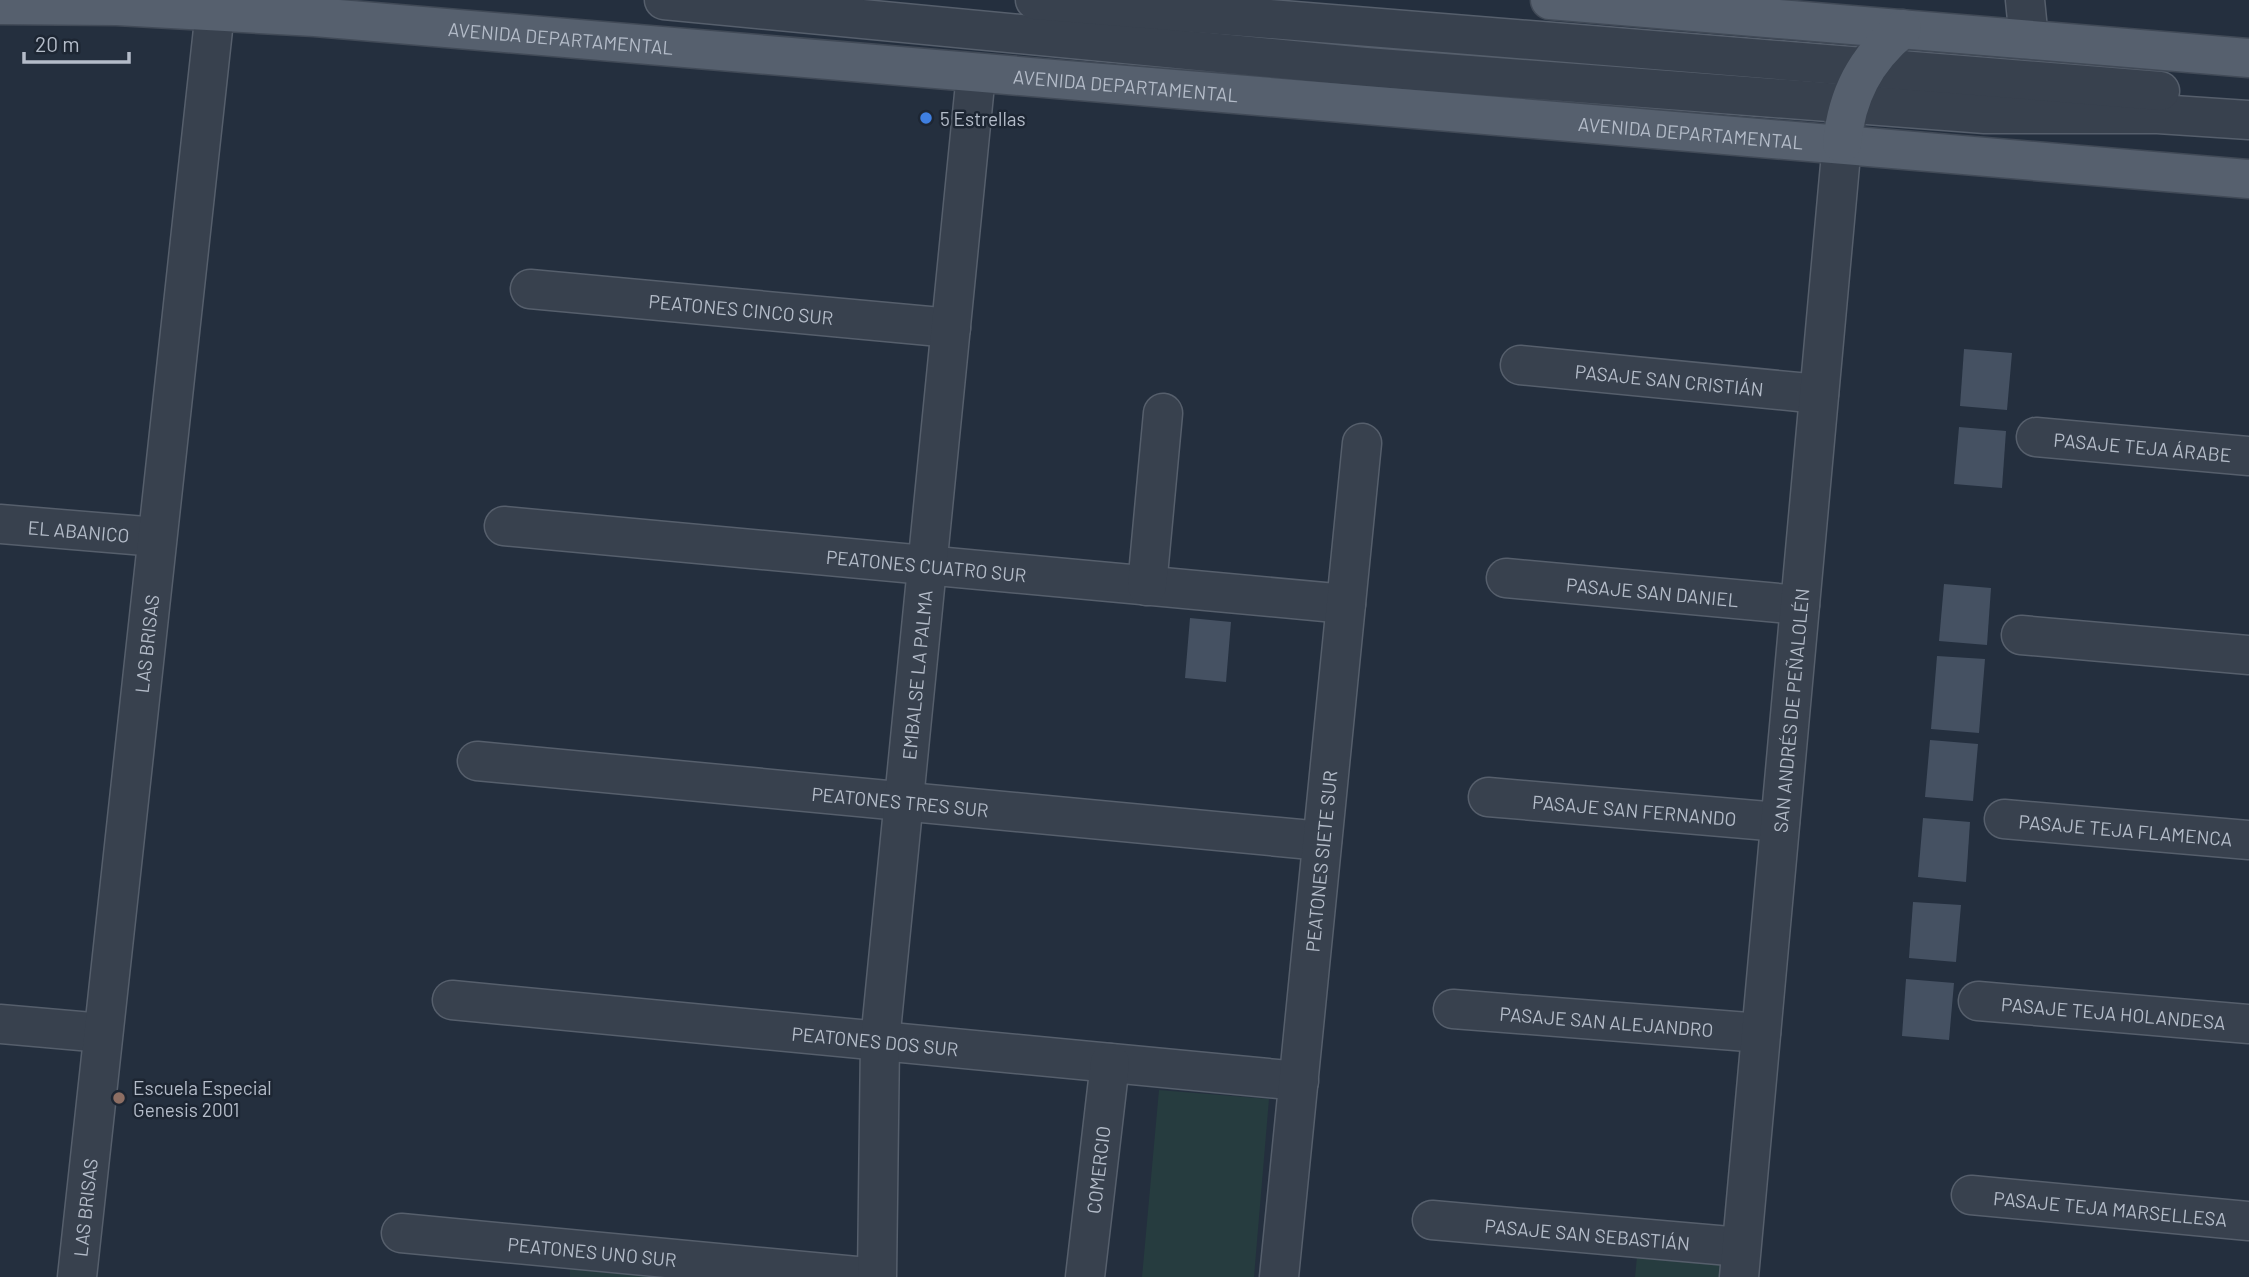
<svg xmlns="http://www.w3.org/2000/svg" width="2249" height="1277" font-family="Barlow,sans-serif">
<rect width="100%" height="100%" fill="#242f3e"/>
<g fill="#263c3f">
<path d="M1159 1090 1269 1099 1254 1277H1142Z"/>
<path d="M1638 1246 1722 1253 1720 1277H1635Z"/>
<path d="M570 1266 694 1277H570Z"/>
</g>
<g fill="#455162">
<path d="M1964 349 2012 353 2007 410 1960 406Z"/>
<path d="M1959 427 2006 431 2002 488 1954 484Z"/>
<path d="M1944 584 1991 588 1987 645 1939 641Z"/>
<path d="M1190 618 1231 622 1226 682 1185 678Z"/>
<path d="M1937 656 1985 659 1979 733 1931 729Z"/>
<path d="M1930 740 1978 744 1973 801 1925 797Z"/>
<path d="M1923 818 1970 822 1966 882 1918 877Z"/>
<path d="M1913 902 1961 905 1956 962 1909 958Z"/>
<path d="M1906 979 1954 983 1949 1040 1902 1036Z"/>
</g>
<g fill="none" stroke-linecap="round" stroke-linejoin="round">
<defs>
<g id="minor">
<path d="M664 0 1365 67 1985 114H2158L2249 120"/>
<path d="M1035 0 2160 91"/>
<path d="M2025 0 2029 40"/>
<path id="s1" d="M530 289 951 328"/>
<path id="s2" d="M1520 365 1819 394"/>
<path id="s3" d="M2036 437 2249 456"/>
<path id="s4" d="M0 524 157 537"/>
<path id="s5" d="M504 526 1346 604"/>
<path id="s6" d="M1506 578 1800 605"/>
<path d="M1147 586 1163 413"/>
<path d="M2021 635 2249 655"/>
<path id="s7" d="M477 761 1322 841"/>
<path id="s8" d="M1488 797 1780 822"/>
<path id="s9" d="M2004 819 2249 840"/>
<path id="s10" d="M452 1000 1299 1081"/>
<path id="s11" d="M1978 1001 2249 1024"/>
<path id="s12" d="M1453 1009 1761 1033"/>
<path d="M0 1024 103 1033"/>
<path id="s13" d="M1971 1195 2249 1221"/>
<path id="s14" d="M1432 1220 1741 1247"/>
<path id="s15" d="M401 1233 867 1277"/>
<path id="s16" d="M77 1277 215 11"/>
<path id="s17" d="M877 1277 880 1041 976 74"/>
<path id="s18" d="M1085 1277 1110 1063"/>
<path id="s19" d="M1279 1277 1362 443"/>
<path id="s20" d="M1739 1277 1842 143"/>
</g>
<g id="major">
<path d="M1550 0 2249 58"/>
<path id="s21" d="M0 5 117 6 315 17 2249 179"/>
<path d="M1842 143C1847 95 1865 60 1902 29"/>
</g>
</defs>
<use href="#minor" stroke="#565f6c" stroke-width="41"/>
<use href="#major" stroke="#414a57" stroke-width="41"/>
<use href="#minor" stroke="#38414e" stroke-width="38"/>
<use href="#major" stroke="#56606e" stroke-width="38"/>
</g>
<circle fill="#3f7fe0" stroke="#1d2633" stroke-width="2.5" cx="926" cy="118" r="7"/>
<circle fill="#8d6e63" stroke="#1d2633" stroke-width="2.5" cx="119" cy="1098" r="7"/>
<g text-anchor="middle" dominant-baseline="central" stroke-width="5" stroke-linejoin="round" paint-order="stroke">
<g font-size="19" fill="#b4bcc9" stroke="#1d2633">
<text stroke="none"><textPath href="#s21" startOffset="562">AVENIDA DEPARTAMENTAL</textPath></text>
<text stroke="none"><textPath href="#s21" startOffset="1129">AVENIDA DEPARTAMENTAL</textPath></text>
<text stroke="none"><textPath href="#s21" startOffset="1696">AVENIDA DEPARTAMENTAL</textPath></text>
<text stroke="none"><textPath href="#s1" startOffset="212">PEATONES CINCO SUR</textPath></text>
<text stroke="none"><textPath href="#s2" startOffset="150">PASAJE SAN CRISTIÁN</textPath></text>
<text stroke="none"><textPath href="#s3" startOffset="107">PASAJE TEJA ÁRABE</textPath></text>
<text stroke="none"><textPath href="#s4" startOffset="79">EL ABANICO</textPath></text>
<text stroke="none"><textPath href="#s5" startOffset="424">PEATONES CUATRO SUR</textPath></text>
<text stroke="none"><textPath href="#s6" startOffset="147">PASAJE SAN DANIEL</textPath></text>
<text stroke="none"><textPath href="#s16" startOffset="637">LAS BRISAS</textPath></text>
<text stroke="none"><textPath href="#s17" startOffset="604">EMBALSE LA PALMA</textPath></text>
<text stroke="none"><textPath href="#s20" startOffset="569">SAN ANDRÉS DE PEÑALOLÉN</textPath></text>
<text stroke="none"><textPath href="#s7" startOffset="425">PEATONES TRES SUR</textPath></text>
<text stroke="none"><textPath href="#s8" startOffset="147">PASAJE SAN FERNANDO</textPath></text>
<text stroke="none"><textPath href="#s9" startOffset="122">PASAJE TEJA FLAMENCA</textPath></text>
<text stroke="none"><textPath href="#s19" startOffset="418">PEATONES SIETE SUR</textPath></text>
<text stroke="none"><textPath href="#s11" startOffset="136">PASAJE TEJA HOLANDESA</textPath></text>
<text stroke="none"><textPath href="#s12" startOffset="154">PASAJE SAN ALEJANDRO</textPath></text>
<text stroke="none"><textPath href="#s10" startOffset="425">PEATONES DOS SUR</textPath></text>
<text stroke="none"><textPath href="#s18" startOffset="108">COMERCIO</textPath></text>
<text stroke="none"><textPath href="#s16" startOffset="70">LAS BRISAS</textPath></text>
<text stroke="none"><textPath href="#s13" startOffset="140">PASAJE TEJA MARSELLESA</textPath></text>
<text stroke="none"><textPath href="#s14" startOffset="156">PASAJE SAN SEBASTIÁN</textPath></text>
<text stroke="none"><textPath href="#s15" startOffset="192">PEATONES UNO SUR</textPath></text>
</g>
<g font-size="19" fill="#b4bcc9" stroke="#1d2633" text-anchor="start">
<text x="940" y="118">5 Estrellas</text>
<text x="133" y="1087">Escuela Especial<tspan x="133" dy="22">Genesis 2001</tspan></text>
</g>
</g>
<path d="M24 52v10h105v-10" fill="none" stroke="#b4bcc9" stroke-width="3.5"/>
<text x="35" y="52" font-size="21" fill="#b4bcc9" stroke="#1d2633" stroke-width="5" paint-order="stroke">20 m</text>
</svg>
